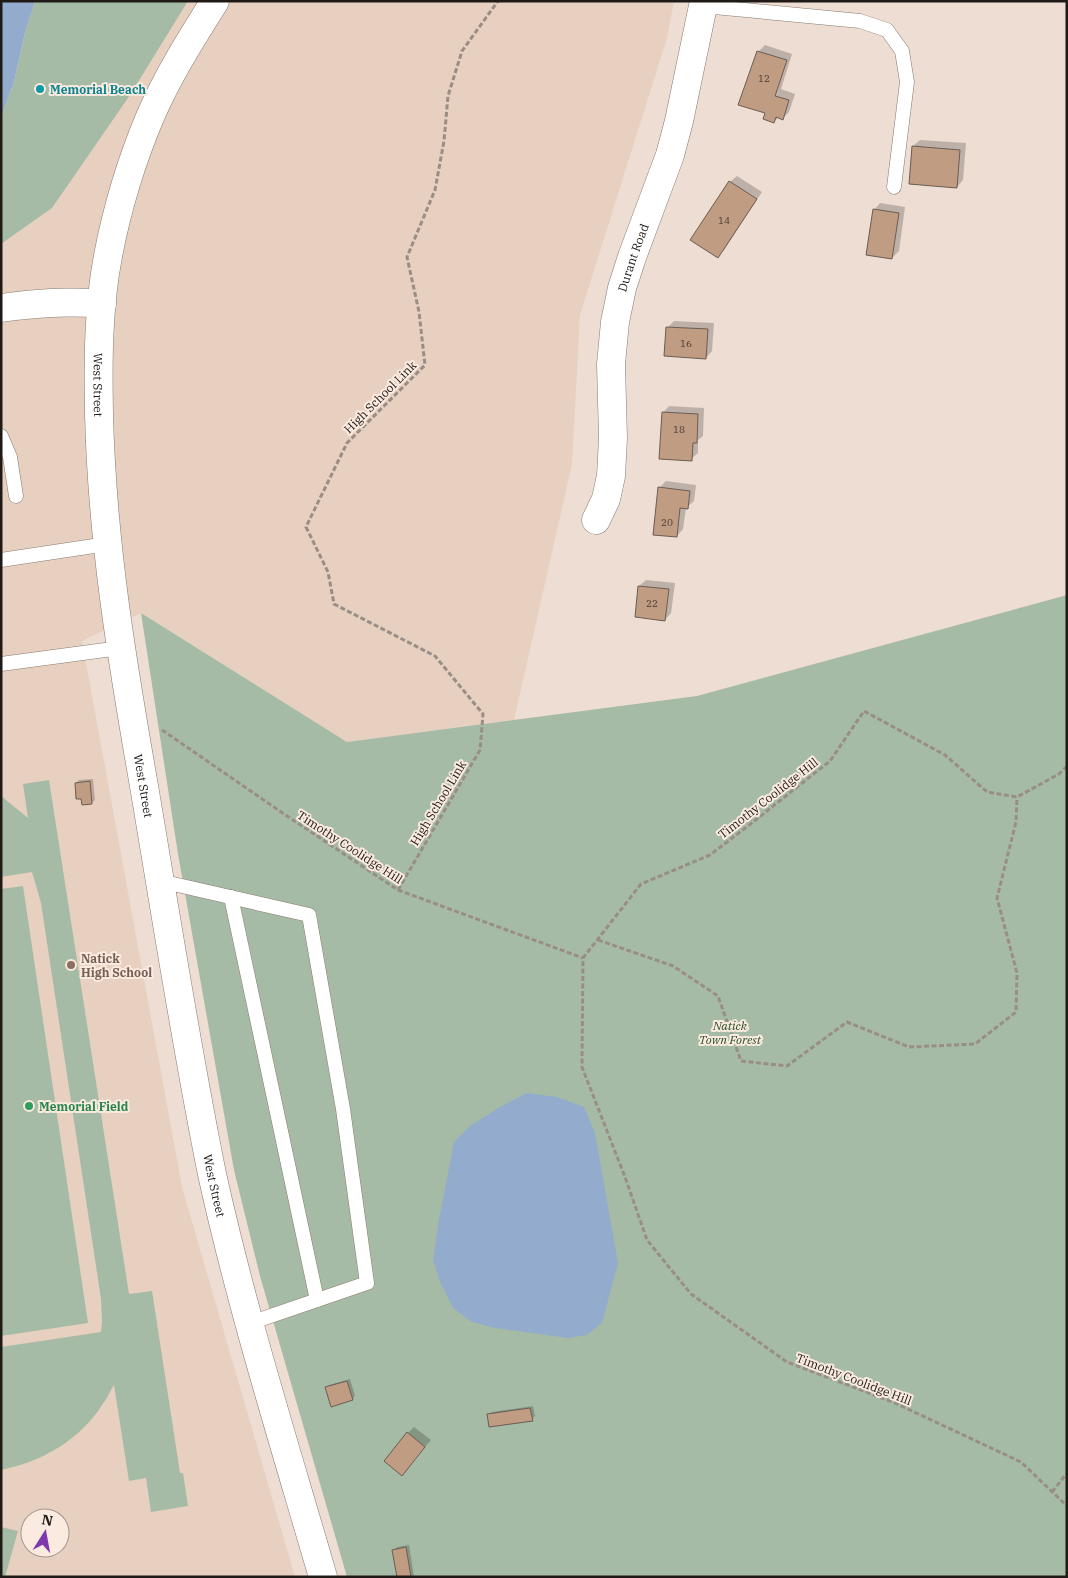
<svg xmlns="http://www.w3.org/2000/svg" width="1068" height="1578" font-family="'IBM Plex Serif',serif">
<rect width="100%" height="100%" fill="#edddd2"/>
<path fill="#e7d0c0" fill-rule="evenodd" d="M185 1H674L667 38 580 315 572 464 514 720 347 742 141 613 82 641 182 1187 295 1577H1V244L52 208ZM30 1518H60V1548H30Z"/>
<g fill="#a6bba5">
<path d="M35 1H188L130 95 52 208 1 244V117L14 82 25 33Z"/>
<path d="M1067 595V1577H347L260 1276 234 1170 178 854 141 613 347 742 697 696Z"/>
<path d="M49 780 129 1294 152 1291 180 1473H183L188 1506 151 1512 146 1478 129 1481 114 1385C110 1391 107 1399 102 1405 80 1440 41 1462 1 1470V1347L101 1332 102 1321 101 1299 41 903 32 872 1 877V796L28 818 23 784Z"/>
<path d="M23 886 88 1323 1 1336V889Z"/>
<path d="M1 1527 18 1531 5 1577H1Z"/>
</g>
<g fill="#93accd">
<path d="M1 1H35L25 33 14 82 1 117Z"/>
<path d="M527 1093 557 1097 584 1107 595 1133 618 1263 602 1323 587 1335 568 1338 495 1328 472 1322 453 1308 441 1284 433 1261 439 1219 454 1142 470 1126 500 1107Z"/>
</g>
<g fill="#0003">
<path d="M765 45 792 54 781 89 795 94 789 112 783 118 779 117 774 122 767 112 740 104 759 51Z"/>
<path d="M920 140 966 143 963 180 957 187 913 146Z"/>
<path d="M737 176 762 192 724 250 718 257 730 182Z"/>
<path d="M880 203 905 207 899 251 892 258 874 210Z"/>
<path d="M674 321 714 323 712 351 706 358 668 327Z"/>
<path d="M669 406 704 408 703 436 698 440V453L691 459 663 413Z"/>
<path d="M666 481 696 485 694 501 686 508 683 529 677 536 659 488Z"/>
<path d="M646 580 675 583 671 613 665 620 639 586Z"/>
<path d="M93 779 95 800 92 803 76 783 79 780Z"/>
<path d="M350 1379 355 1396 352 1399 326 1388 329 1385Z"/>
<path d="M533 1406 535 1416 532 1419 489 1415 492 1412Z"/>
<path d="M414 1427 431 1440 402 1474 408 1433Z"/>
<path d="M409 1545 414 1577H399L394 1550 397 1547Z"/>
</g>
<g fill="#c09c82" stroke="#6a5d53">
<path d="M757 51 787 60 775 96 789 100 783 120 776 117 774 123 763 119 765 113 738 105Z"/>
<path d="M912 146 960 150 957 188 909 184Z"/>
<path d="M729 181 757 199 718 258 690 240Z"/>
<path d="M873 209 899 213 892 259 866 255Z"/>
<path d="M666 327 708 329 706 359 664 356Z"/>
<path d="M662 412 698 414 697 443H693L692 461 659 459Z"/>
<path d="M658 487 690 491 688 509 680 508 677 537 653 535Z"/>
<path d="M638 586 669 589 665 621 635 617Z"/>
<path d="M90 781 92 804 82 805 81 799H76L75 783Z"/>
<path d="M347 1381 353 1400 331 1407 325 1387Z"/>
<path d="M530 1408 533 1421 489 1427 487 1414Z"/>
<path d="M407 1432 425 1447 402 1476 384 1461Z"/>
<path d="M406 1547 411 1577H397L392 1550Z"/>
</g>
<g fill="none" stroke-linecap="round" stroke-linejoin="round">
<defs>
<g id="lane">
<path d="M703 6 860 21 887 30 902 51 907 82 894 187"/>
<path d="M1 436 10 457 16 496"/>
<path d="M1 560 107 544"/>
<path d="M1 664 120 648"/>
<path d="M160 881 309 915 343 1109 367 1283 250 1323"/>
<path d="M231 897 317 1300"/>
</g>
<g id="street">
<path d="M1 308C37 303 65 301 102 304"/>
<path id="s1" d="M596 520 606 499 611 476 613 438 611 364 615 322 622 288 632 257 670 155 679 121 704 1"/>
</g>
<g id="secondary">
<path id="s2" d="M215 1C191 39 167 77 150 117 131 162 117 209 108 256 98 308 98 362 99 414 102 541 122 661 144 786 166 916 186 1046 212 1174 242 1310 284 1443 323 1577"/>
</g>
</defs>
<use href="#lane" stroke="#887a70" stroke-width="15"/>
<use href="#street" stroke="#887a70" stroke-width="29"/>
<use href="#secondary" stroke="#887a70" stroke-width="29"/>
<g stroke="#998e86" stroke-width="3" stroke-dasharray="5 2.5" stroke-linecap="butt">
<path d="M162 730 284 814 398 890 583 958"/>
<path d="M1067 766 1059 774 1017 797 987 792 945 755 864 711 830 761 748 826 710 855 641 884 583 958 582 1067 625 1177 647 1240 691 1294 787 1362 895 1403 1021 1462 1067 1506"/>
<path d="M398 890 480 750 483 714 435 656 334 604 328 572 306 527 347 443 425 365 419 312 407 257 435 190 444 141 448 96 462 51 498 1"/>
<path d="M598 940 673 966 718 996 741 1061 787 1066 847 1022 909 1047 975 1044 1016 1012 1017 973 997 898 1016 822 1017 797"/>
<path d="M1052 1492 1067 1473"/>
</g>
<use href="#lane" stroke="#fff" stroke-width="14"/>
<use href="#street" stroke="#fff" stroke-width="28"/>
<use href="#secondary" stroke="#fff" stroke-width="28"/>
</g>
<circle fill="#0f9aa8" stroke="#faeadf" stroke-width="2" cx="40" cy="89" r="5"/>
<circle fill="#8d6e63" stroke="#faeadf" stroke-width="2" cx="71" cy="965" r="5"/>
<circle fill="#2e9e5b" stroke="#faeadf" stroke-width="2" cx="29" cy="1106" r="5"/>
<g text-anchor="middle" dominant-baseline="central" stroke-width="4" stroke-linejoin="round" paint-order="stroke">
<g font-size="10" fill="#473a31">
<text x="764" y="78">12</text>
<text x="724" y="220">14</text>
<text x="686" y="343">16</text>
<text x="679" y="429">18</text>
<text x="667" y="522">20</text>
<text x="652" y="603">22</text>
</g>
<g font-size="12" font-weight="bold" fill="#0d838f" stroke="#faeadf" text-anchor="start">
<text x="50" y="89">Memorial Beach</text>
</g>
<g font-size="12" fill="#1f1a16" stroke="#faeadf">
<text stroke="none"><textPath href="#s1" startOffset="268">Durant Road</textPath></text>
<text stroke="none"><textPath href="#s2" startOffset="408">West Street</textPath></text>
<text transform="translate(380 397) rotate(-45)">High School Link</text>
<text stroke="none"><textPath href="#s2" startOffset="812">West Street</textPath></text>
<text transform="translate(768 798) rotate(-38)">Timothy Coolidge Hill</text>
<text transform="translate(438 803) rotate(-59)">High School Link</text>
<text transform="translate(350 847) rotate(33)">Timothy Coolidge Hill</text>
<text stroke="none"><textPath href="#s2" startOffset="1218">West Street</textPath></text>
<text transform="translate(854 1379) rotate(21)">Timothy Coolidge Hill</text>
</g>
<g font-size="12" font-weight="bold" fill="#785e54" stroke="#faeadf" text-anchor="start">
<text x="81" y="958">Natick<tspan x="81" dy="14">High School</tspan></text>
</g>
<g font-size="12" font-style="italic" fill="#245025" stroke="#faeadf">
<text x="730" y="1025">Natick<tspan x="730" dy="14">Town Forest</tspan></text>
</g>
<g font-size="12" font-weight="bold" fill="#27864d" stroke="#faeadf" text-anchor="start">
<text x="39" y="1106">Memorial Field</text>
</g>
</g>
<rect width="1068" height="1578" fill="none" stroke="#1f1a16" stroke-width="5"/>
<g transform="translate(45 1533) rotate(11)"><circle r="24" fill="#faeadf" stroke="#a2978f"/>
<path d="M0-4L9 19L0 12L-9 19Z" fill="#7e39ad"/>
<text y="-8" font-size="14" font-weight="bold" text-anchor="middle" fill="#1f1a16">N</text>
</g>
</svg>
